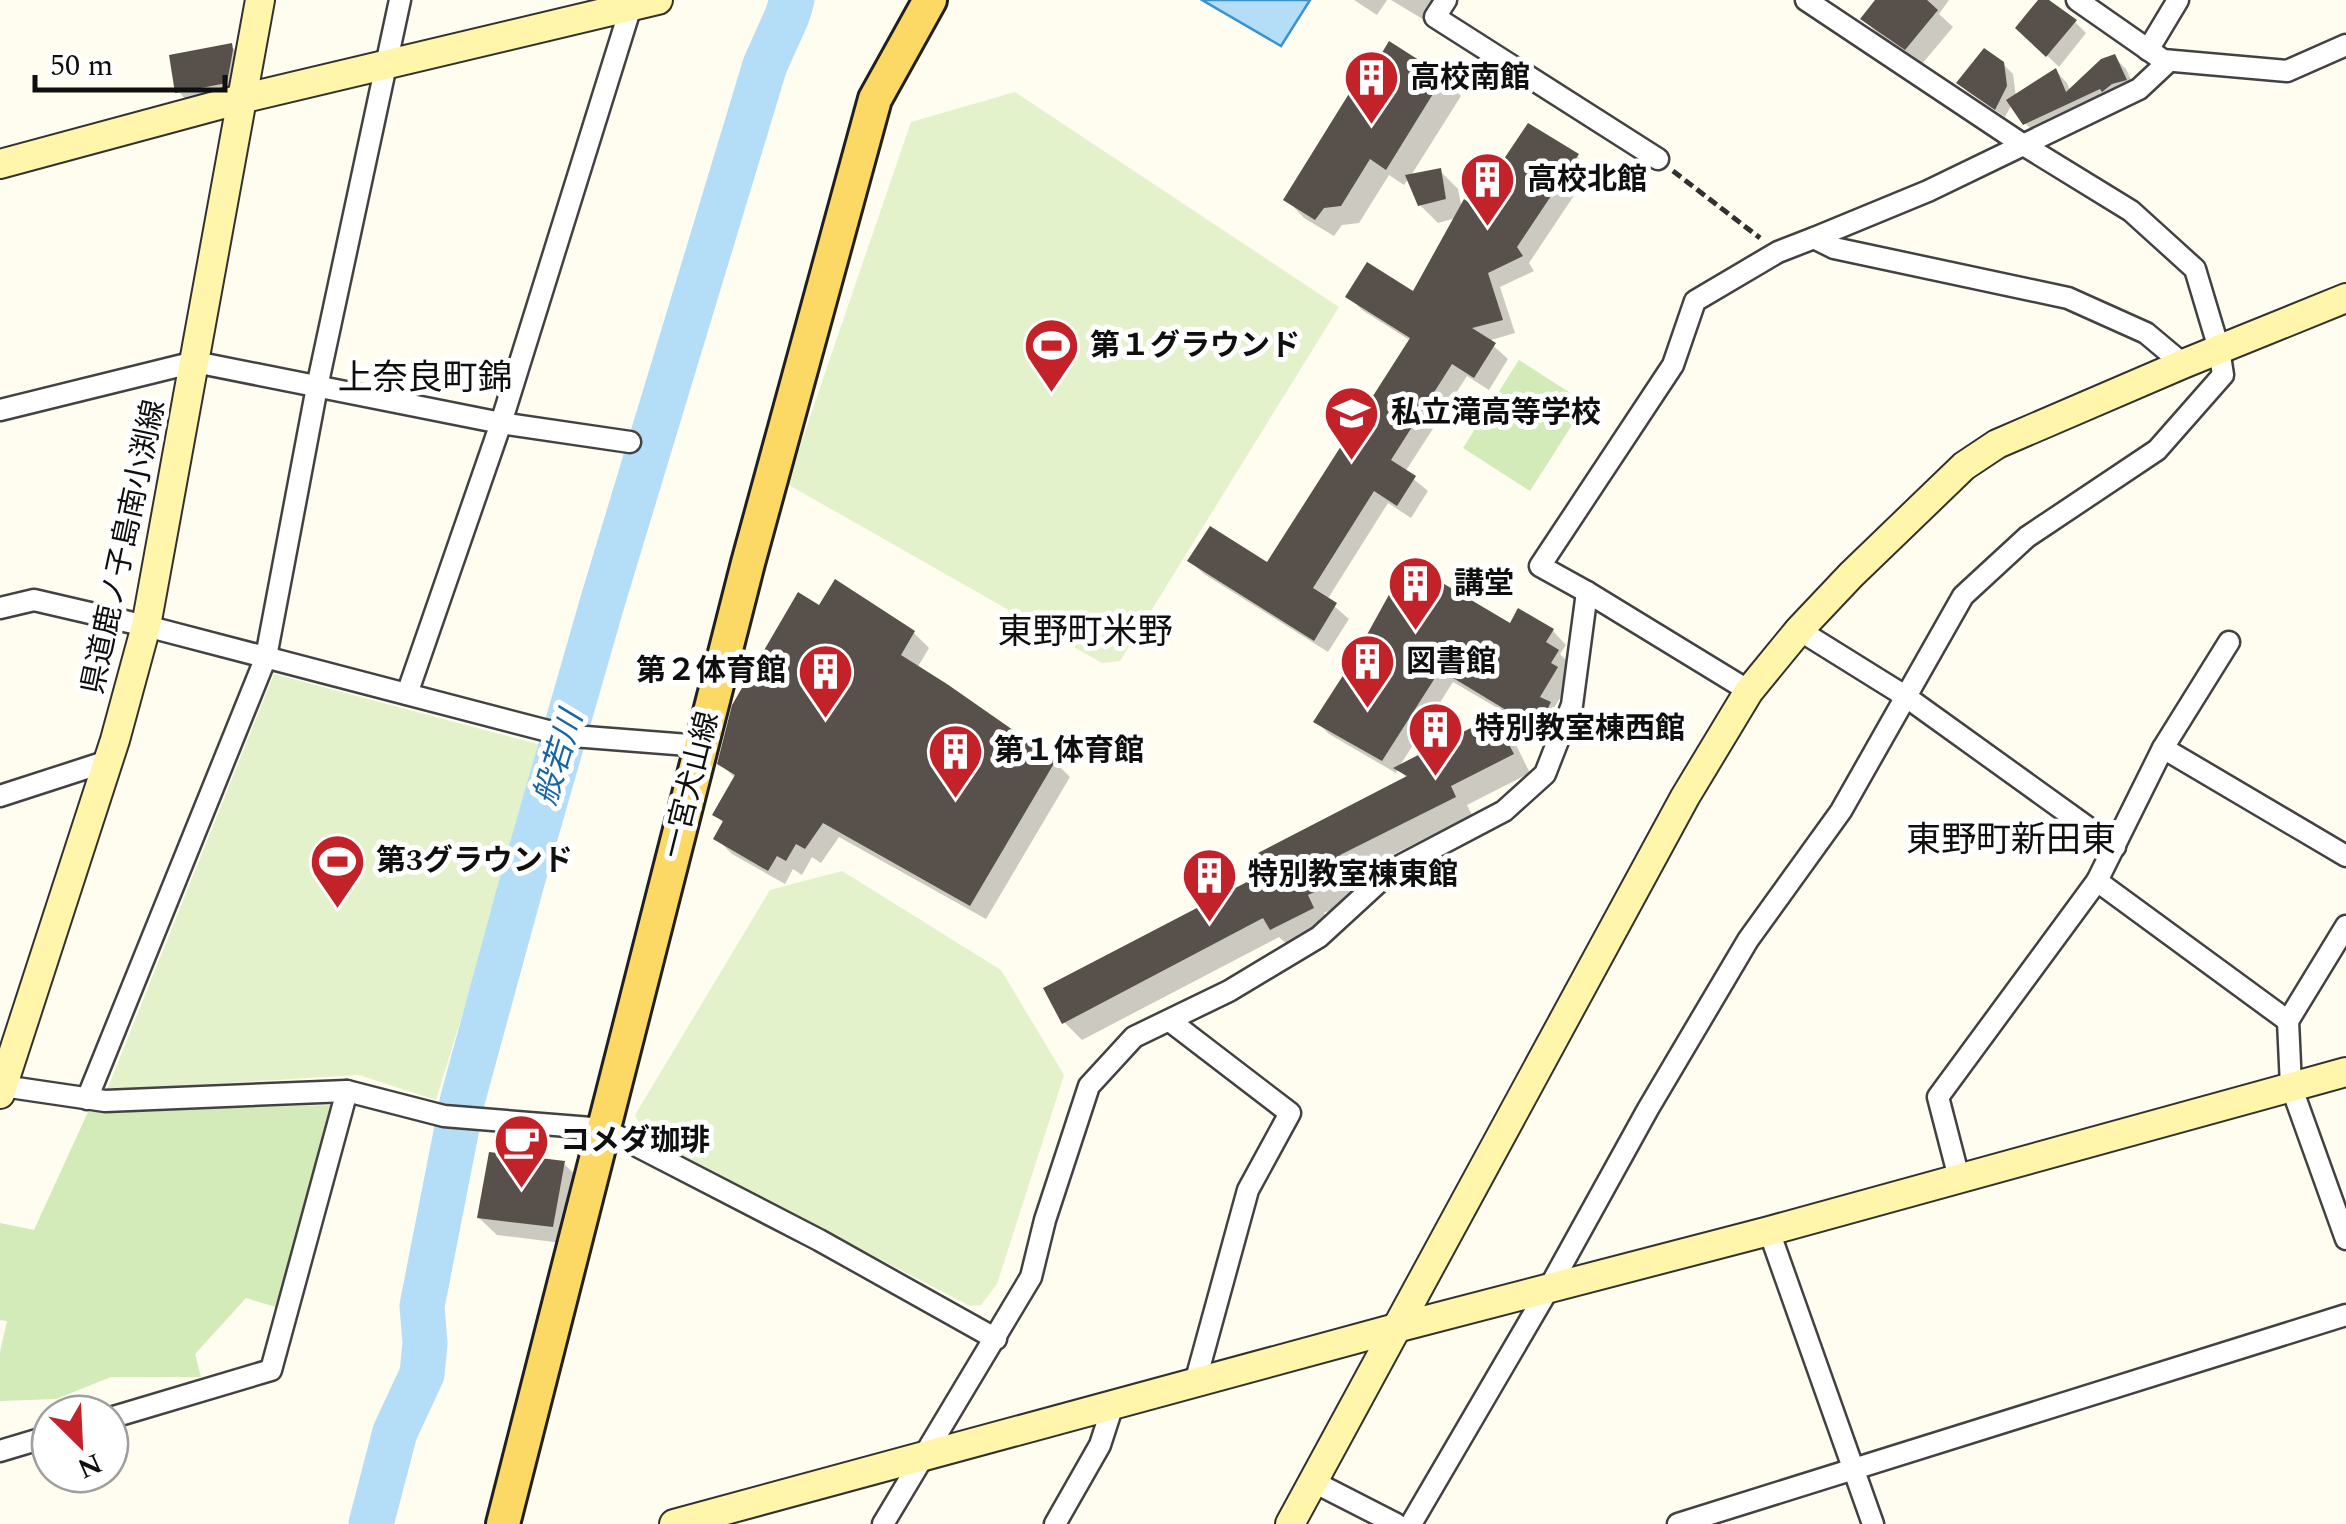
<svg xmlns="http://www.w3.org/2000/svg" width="2346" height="1524" font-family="Spectral,'Noto Sans JP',serif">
<rect width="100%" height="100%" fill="#fffcf0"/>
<g fill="#d2ebb9">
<path d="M1519 360 1586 403 1530 491 1463 448Z"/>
<path d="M331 1105 276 1307 246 1298 195 1354 201 1377H111L56 1399 0 1401V1352L7 1321 0 1320V1223L34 1230 88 1112Z"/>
</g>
<g fill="#e4f2cb">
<path d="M1015 92 1339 307 1120 661 1102 663 787 484 911 122Z"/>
<path d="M274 674 545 746 436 1100 359 1075 107 1090Z"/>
<path d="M842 871 1001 970 1064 1075 997 1284 981 1305 970 1306 648 1139 635 1115 770 890Z"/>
</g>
<path fill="#b4def8" stroke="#3993d1" stroke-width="2.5" d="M1202 0H1310L1281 46Z"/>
<g fill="#0003">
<path d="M1354 0H1387L1377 15Z"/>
<path d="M1391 0H1448L1431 24Z"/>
<path d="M1878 0H1949L1939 14 1953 27 1922 64 1879 35 1863 19Z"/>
<path d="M2041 0H2044L2075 22 2086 33 2059 67 2019 28Z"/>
<path d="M1390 45 1443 78 1461 96 1410 177 1440 171 1458 189 1462 209 1474 208 1577 156 1591 170 1529 263 1534 271 1500 287 1515 333 1488 341 1508 359 1489 390 1467 376 1405 472 1428 491 1411 518 1388 503 1327 600 1349 619 1328 652 1204 574 1190 561 1268 566 1411 341 1362 310 1348 296 1414 294 1456 218 1438 223 1420 205 1409 178 1404 185 1389 175 1359 223 1342 225 1334 236 1304 218 1287 200 1357 100Z"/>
<path d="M231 46 243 57 238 94 189 103 178 91Z"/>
<path d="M2114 57 2126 69 2136 91 2037 135 2025 123 2012 104 2005 117 1968 92 1959 83 2003 64 2013 74 2016 97 2056 71 2067 83 2071 92Z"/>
<path d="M820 608 914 633 929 648 917 668 1055 762 1070 777 986 919 839 837 821 863 812 857 802 875 793 869 785 884 732 854 716 838 725 824 715 814 736 779 720 763Z"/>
<path d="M1519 612 1553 631 1566 645 1560 654 1571 665 1564 676 1570 682 1554 708 1563 717 1549 744 1515 727 1503 715 1506 713 1453 682 1399 767 1494 719 1512 737 1530 773 1467 805 1472 815 1356 873 1366 894 1324 913 1330 926 1289 946 1279 937 1082 1040 1064 1022 1271 872 1407 778 1398 769 1396 773 1329 734 1316 721 1511 626Z"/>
<path d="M564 1164 582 1181 570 1244 497 1235 479 1218Z"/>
</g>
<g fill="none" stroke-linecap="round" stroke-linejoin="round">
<path stroke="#b4def8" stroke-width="45" d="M371 1524 395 1432 422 1374 425 1343 422 1306 462 1102 522 882 603 600 765 65 787 16 792 0"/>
</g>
<g fill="#58504b">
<path d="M1875 0H1927L1938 10 1905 50 1860 19Z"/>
<path d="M2038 0H2049L2077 20 2046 57 2015 28Z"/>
<path d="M1389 41 1444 76 1386 170 1370 159 1341 206 1324 208 1315 220 1283 200 1350 92 1356 96Z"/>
<path d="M232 43 233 50 227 83 175 93 169 55Z"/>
<path d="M1984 48 2004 62 2007 86 1995 110 1956 83Z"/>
<path d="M2115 54 2127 80 2112 84 2102 92 2100 89 2023 125 2006 100 2056 68 2066 92 2101 59Z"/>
<path d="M1528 123 1579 154 1517 247 1523 256 1488 273 1503 320 1472 328 1496 343 1474 378 1452 364 1391 460 1416 476 1397 506 1374 491 1313 588 1337 603 1314 641 1187 561 1210 526 1267 562 1410 338 1345 297 1367 262 1413 291 1464 199 1473 205Z"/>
<path d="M1441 168 1446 199 1418 206 1405 175Z"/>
<path d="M1407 562 1510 623 1518 608 1554 629 1546 642 1559 650 1551 663 1558 667 1540 697 1551 702 1536 732 1499 714 1506 710 1440 670 1382 761 1313 722 1353 660Z"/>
<path d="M835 579 915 631 901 655 947 684 1056 760 970 906 823 823 805 849 796 844 786 861 777 856 768 871 713 839 723 821 712 815 735 775 717 764 732 705 798 592 819 605Z"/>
<path d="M1494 716 1514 754 1451 786 1456 797 1340 855 1350 876 1308 895 1314 908 1270 930 1263 918 1062 1024 1043 988 1268 871 1258 853 1407 776 1393 768Z"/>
<path d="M489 1152 565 1161 553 1227 477 1218Z"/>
</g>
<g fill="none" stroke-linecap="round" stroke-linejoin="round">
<defs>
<g id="street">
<path d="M1446 0 1435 17 1658 159"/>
<path d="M2077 0 2163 60 2287 71 2346 45"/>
<path d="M2148 50 2178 0"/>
<path d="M1814 238 1928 191 2139 89 2169 61"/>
<path d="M0 410 195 362 501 423 630 442"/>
<path d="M0 608 34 600 146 626 548 731 573 736 701 746"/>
<path d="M1799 630 1905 696 2115 847"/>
<path d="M1749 691 1587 592 1540 566 1673 365 1695 301 1778 252 1814 238 1834 248 2068 298 2146 333 2183 364"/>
<path d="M407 694 501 423 633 0"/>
<path d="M2163 748 2229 642"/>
<path d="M0 796 108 761"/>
<path d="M2097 881 2288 1021"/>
<path d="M2346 926 2288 1021 2291 1086 2346 1239"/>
<path d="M1170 1021 1290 1113 1248 1190 1195 1383"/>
<path d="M3 1086 105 1101 347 1091 444 1116 604 1129 819 1240 996 1339"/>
<path d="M87 1099 266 657 317 387 400 0"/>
<path d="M1959 1178 1938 1097 2097 881 2163 748 2346 856"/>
<path d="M1769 1231 1873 1524"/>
<path d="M110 1418 271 1370 347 1091"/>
<path d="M0 1451 50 1436"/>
<path d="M1314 1482 1396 1524"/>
<path d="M883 1524 1031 1277 1045 1220 1089 1086 1134 1037 1229 991 1319 937 1392 870 1504 811 1545 774 1572 705 1587 592"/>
<path d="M1055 1524 1100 1445 1113 1405"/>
<path d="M1411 1524 1549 1288 1648 1109 1748 940 1841 811 1963 596 2027 537 2157 450 2223 375 2219 349 2195 269 2131 211 2022 144 1806 0"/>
<path d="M1678 1524 2346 1315"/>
</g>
<g id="secondary">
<path d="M0 164 241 99 658 0"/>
<path d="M0 1094 115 740 146 626 260 0"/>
<path d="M674 1524 1396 1328 1769 1231 2346 1072"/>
<path d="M1290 1524 1685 797 1749 691 1799 630 1851 575 1964 466 1997 444 2183 364 2346 298"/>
</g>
<path id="primary" d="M503 1524 748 563 875 99 930 0"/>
</defs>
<use href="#street" stroke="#424242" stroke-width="25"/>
<use href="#secondary" stroke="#313131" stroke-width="32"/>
<use href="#primary" stroke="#202020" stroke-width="38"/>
<path stroke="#313131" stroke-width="5" stroke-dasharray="10 5" stroke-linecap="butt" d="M1673 171 1760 238"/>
<use href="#street" stroke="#fff" stroke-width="20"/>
<use href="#secondary" stroke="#fff6ab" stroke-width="28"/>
<use href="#primary" stroke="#fcd864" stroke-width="32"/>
</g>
<defs>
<symbol id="building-pin" viewBox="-11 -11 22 30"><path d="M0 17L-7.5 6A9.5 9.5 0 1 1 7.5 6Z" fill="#c32229" stroke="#fff"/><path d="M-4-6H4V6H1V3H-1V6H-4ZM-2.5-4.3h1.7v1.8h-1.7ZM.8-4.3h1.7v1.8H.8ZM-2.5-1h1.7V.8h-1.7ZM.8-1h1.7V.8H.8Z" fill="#fff"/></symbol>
<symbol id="stadium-pin" viewBox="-11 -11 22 30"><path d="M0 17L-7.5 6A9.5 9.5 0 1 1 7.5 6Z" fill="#c32229" stroke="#fff"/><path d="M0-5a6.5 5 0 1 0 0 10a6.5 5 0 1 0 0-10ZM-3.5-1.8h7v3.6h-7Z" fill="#fff"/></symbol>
<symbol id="school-pin" viewBox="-11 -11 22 30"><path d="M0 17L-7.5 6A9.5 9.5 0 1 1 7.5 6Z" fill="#c32229" stroke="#fff"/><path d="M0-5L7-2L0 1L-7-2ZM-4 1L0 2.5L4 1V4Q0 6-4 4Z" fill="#fff"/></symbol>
<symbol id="cafe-pin" viewBox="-11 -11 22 30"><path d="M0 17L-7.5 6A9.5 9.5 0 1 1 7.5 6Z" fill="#c32229" stroke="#fff"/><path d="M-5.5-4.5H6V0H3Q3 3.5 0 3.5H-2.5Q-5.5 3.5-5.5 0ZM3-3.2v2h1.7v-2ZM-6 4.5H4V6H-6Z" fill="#fff"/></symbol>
</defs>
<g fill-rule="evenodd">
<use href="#building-pin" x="1340" y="46" width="63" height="86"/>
<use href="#building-pin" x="1456" y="148" width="63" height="86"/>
<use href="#stadium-pin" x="1020" y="314" width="63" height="86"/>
<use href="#school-pin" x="1320" y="382" width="63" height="86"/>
<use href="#building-pin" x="1384" y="552" width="63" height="86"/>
<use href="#building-pin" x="1336" y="630" width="63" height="86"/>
<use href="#building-pin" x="794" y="640" width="63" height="86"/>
<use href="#building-pin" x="1404" y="698" width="63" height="86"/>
<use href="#building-pin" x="924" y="720" width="63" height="86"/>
<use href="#stadium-pin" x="306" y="830" width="63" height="86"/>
<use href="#building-pin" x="1178" y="844" width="63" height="86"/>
<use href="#cafe-pin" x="490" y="1110" width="63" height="86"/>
</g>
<g text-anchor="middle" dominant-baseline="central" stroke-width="10" stroke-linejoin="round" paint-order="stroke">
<g font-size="30" font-weight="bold" fill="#0f0f0f" stroke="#fff" text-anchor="start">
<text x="1410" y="78">高校南館</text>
<text x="1527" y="180">高校北館</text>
<text x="1090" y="346">第１グラウンド</text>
<text x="1391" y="413">私立滝高等学校</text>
<text x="1454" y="584">講堂</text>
<text x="1406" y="662">図書館</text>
<text x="786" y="671" text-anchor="end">第２体育館</text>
<text x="1475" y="729">特別教室棟西館</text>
<text x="994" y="751">第１体育館</text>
<text x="376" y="861">第3グラウンド</text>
<text x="1248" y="875">特別教室棟東館</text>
<text x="560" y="1141">コメダ珈琲</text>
</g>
<g font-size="30" fill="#0f0f0f" stroke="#fff">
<text transform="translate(124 547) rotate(-78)">県道鹿ノ子島南小渕線</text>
<text transform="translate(691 785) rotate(-76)">一宮犬山線</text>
</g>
<g font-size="32" font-style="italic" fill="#1465a5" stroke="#fff">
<text transform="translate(559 758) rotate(-73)">般若川</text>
</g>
<g font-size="35" fill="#0f0f0f" stroke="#fff">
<text x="425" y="378">上奈良町錦</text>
<text x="1085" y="632">東野町米野</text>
<text x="2011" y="840">東野町新田東</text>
</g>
</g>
<g transform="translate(80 1444) rotate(156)"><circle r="48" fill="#ffffff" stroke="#9f9f9f" stroke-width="2.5"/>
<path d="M0-8L18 38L0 25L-18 38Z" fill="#c32229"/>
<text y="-15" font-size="28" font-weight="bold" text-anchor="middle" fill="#0f0f0f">N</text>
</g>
<path d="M35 75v15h190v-15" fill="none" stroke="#0f0f0f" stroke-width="5"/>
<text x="50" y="75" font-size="30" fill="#0f0f0f" stroke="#ffffff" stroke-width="8" paint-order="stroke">50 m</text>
</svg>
